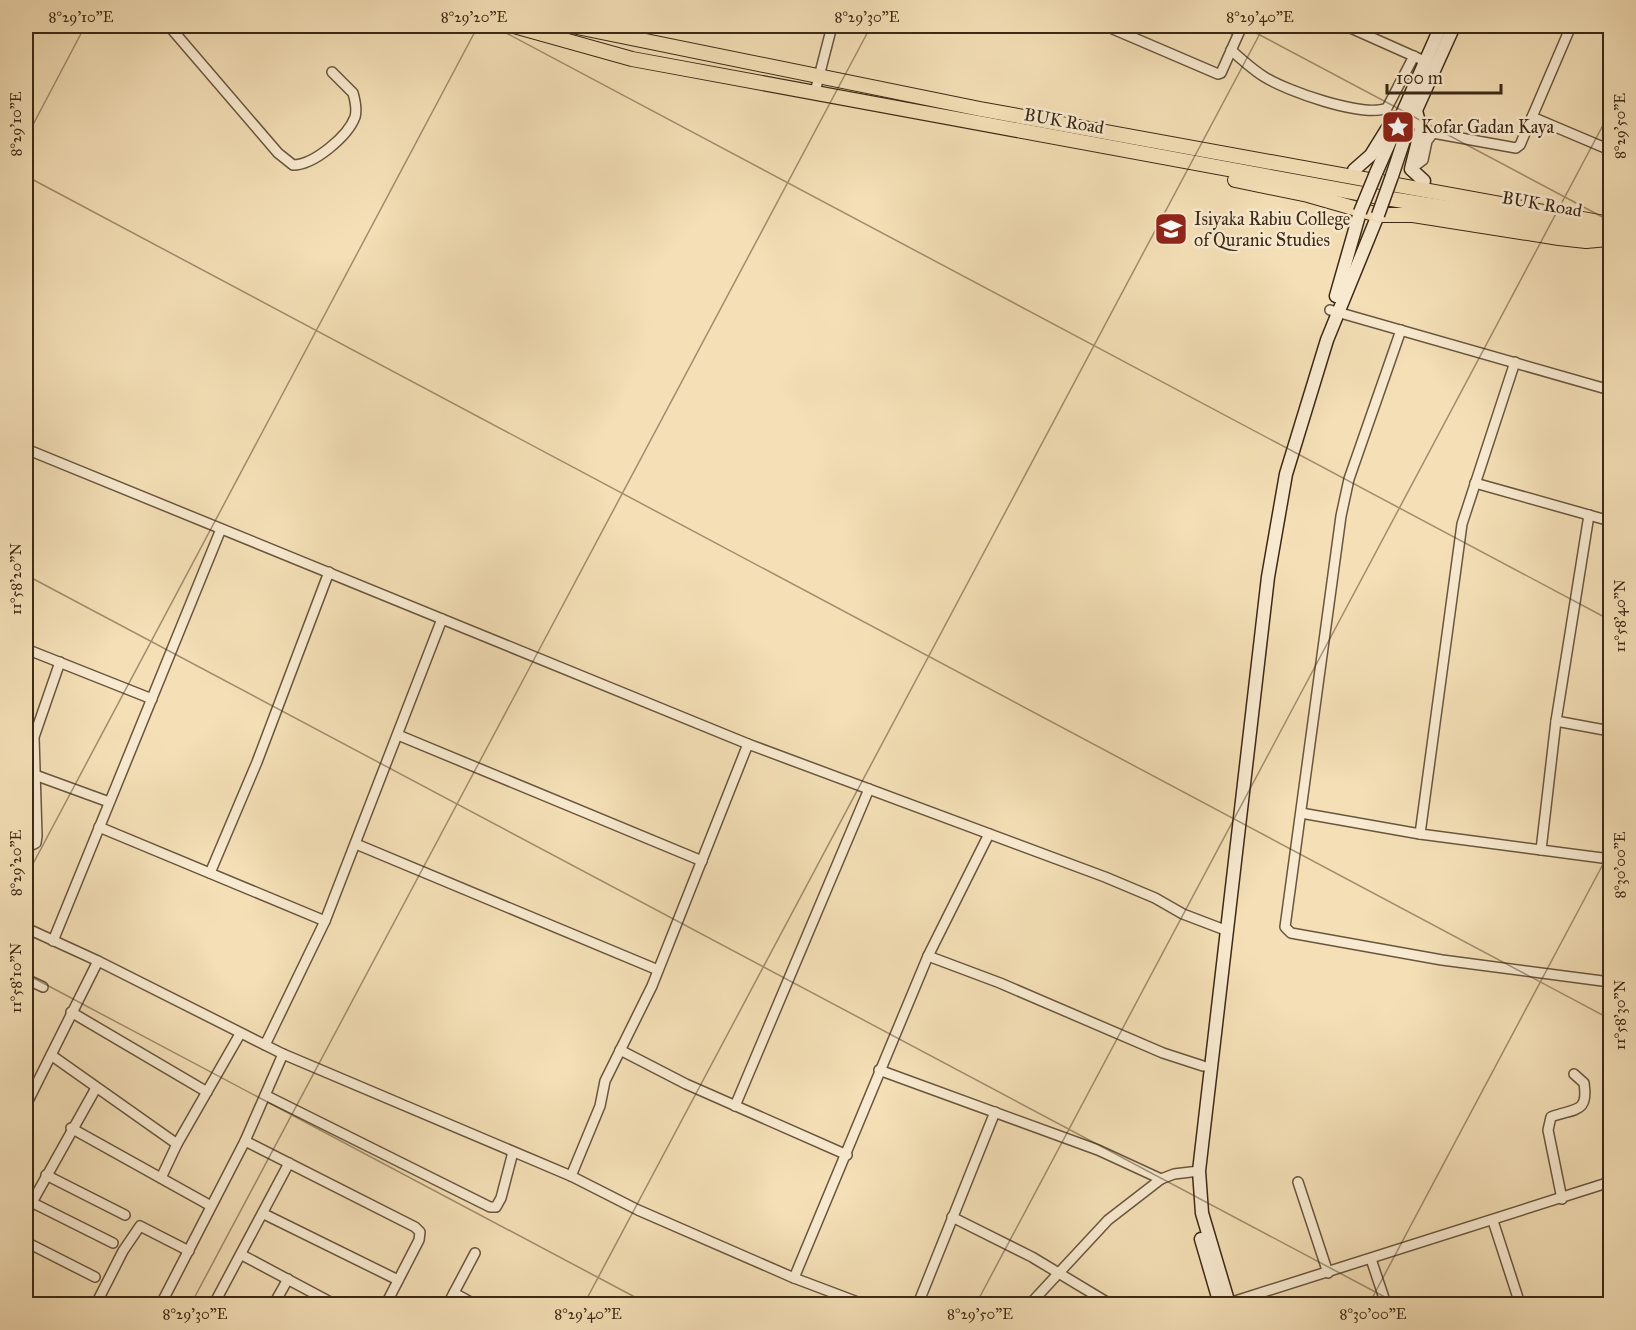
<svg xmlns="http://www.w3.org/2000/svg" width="1636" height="1330" font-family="'IM FELL Great Primer',serif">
<rect width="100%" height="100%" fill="#f4dfb6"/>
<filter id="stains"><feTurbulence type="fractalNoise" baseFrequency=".00333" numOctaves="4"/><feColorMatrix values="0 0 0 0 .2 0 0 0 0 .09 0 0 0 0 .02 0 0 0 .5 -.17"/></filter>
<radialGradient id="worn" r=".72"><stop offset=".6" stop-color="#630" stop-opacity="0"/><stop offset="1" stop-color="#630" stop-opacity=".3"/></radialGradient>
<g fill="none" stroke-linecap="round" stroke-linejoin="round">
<defs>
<g id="minor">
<path d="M169 26 278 153 293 165C314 165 348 136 355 117 357 110 355 100 353 93L332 72"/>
<path d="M1106 26 1218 74 1221 73 1242 26"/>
<path d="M1226 26 1239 31"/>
<path d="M1346 26 1420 59"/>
<path d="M1231 50C1241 59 1252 69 1263 76 1286 91 1363 118 1387 108L1414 56"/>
<path d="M815 92 832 26"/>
<path d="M1532 117 1610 150"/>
<path d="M1411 169 1423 160 1427 141 1433 133 1516 148 1520 145 1571 26"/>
<path d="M1330 310 1610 390"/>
<path d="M1401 330 1349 479 1341 516 1285 927 1291 933 1442 960 1610 982"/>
<path d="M26 449 748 744 1105 877 1155 898 1183 914 1225 930"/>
<path d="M1475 483 1610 521"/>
<path d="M26 649 152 699"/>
<path d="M1556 721 1610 731"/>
<path d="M398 735 702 861"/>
<path d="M35 775 109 802"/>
<path d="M1301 813 1420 834 1610 859"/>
<path d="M99 827 325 921"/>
<path d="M1420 834 1462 524 1515 362"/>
<path d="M356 844 658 970"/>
<path d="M26 848 36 843 37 836 34 737 60 662"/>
<path d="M1541 850 1556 721 1589 515"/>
<path d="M210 873 257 762 329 572"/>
<path d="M26 928 98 961 283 1054 571 1176 638 1210 794 1278 863 1304"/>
<path d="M53 941 221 529"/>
<path d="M928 956 1000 983 1163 1053 1203 1066"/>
<path d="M26 979 43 987"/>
<path d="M71 1012 207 1092"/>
<path d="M265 1045 325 921 442 619"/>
<path d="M620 1050 686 1084 847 1155"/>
<path d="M51 1055 177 1144"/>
<path d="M879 1070 1098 1150 1161 1179"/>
<path d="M267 1096 490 1207H496L501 1198 513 1152"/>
<path d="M26 1105 98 961"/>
<path d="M735 1106 869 789"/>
<path d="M71 1128 211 1206"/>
<path d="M245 1141 415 1227 420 1232 419 1240 386 1304"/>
<path d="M46 1175 125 1215"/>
<path d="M571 1176 600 1106 605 1081 652 986 748 744"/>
<path d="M161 1178 177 1144 240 1034"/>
<path d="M1298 1182 1328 1273"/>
<path d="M1562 1199 1548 1130 1551 1117C1574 1108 1589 1114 1584 1083L1574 1074"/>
<path d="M31 1202 113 1243"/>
<path d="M26 1213 96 1088"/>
<path d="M264 1214 398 1280"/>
<path d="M952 1217 1032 1257 1110 1304"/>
<path d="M1493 1221 1520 1304"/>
<path d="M26 1242 95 1277"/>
<path d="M242 1255 334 1304"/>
<path d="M1371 1259 1386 1304"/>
<path d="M794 1278 928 956 989 834"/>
<path d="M454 1293 474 1304"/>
<path d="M26 1301 32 1304"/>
<path d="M1229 1303 1610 1182"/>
<path d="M96 1304 123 1251 140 1226 189 1251"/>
<path d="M161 1304 245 1141 283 1054"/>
<path d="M214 1304 289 1163"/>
<path d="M274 1304 288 1279"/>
<path d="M448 1304 475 1253"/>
<path d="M918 1304 995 1112"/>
<path d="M1030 1304 1108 1220 1161 1179 1174 1174 1199 1171"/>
</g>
<g id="secondary">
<path d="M1416 111 1421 129 1411 169 1424 181"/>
<path d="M1354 170 1371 155 1394 118"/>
<path d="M1376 173 1441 26"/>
<path d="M1392 176 1408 128 1454 26"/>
<path d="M1336 296 1360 212"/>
<path d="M1201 1239 1220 1304"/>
<path d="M1229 1304 1202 1213 1199 1171 1268 577 1286 474 1327 340 1378 215"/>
</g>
<g id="primary">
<path d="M514 26 632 59 1385 198 1610 234"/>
<path d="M572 26 980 109 1610 224"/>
<path d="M1235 180 1308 195 1378 215H1413L1559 238 1586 241 1608 239"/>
</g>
</defs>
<use href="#minor" stroke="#69563d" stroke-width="12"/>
<use href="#secondary" stroke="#3b2915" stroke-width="15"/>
<use href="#primary" stroke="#3b2915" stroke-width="16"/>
<use href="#minor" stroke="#f8ead0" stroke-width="9"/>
<use href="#secondary" stroke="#f8ead0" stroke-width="12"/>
<use href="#primary" stroke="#f4dfb6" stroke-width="14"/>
<defs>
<g id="secondary-bridge">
<path d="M1360 212 1376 173"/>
<path d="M1378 215 1392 176"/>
</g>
</defs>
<use href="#secondary-bridge" stroke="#3b2915" stroke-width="15" stroke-linecap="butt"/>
<use href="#secondary-bridge" stroke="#f8ead0" stroke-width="12"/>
</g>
<path fill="none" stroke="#3b2915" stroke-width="1.5" stroke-opacity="0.45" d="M493 26 1610 620M1243 26 1610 221M26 138 85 26M26 176 1610 1019M26 575 1398 1304M26 877 478 26M26 974 648 1304M191 1304 871 26M584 1304 1264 26M976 1304 1610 112M1369 1304 1610 851"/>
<defs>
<symbol id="sight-square" viewBox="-11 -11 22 22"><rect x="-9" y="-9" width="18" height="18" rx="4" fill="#8f2418" stroke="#f8ead0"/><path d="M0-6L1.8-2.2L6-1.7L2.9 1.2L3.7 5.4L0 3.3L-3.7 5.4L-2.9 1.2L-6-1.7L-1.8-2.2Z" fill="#fff"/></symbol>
<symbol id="university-square" viewBox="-11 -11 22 22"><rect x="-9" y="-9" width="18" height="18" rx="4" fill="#8f2418" stroke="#f8ead0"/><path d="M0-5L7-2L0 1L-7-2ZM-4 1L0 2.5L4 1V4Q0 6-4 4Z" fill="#fff"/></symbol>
</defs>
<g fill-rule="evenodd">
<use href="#sight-square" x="1379" y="108" width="38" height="38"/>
<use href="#university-square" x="1152" y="210" width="38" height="38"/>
</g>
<g text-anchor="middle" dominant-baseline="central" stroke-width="5" stroke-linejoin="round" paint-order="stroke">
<g font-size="18" fill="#3b2915" stroke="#f8ead0">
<text transform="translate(1064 121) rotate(10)">BUK Road</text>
<text transform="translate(1542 204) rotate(10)">BUK Road</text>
</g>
<g font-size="18" fill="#3b2915" stroke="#f8ead0" text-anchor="start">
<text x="1421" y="127">Kofar Gadan Kaya</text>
<text x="1194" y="219">Isiyaka Rabiu College<tspan x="1194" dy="21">of Quranic Studies</tspan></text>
</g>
</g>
<rect width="1636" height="1330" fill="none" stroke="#f4dfb6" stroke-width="66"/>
<path d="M1387 84v9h114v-9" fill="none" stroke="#3b2915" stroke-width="3"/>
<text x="1396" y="84" font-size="18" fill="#3b2915" stroke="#f8ead0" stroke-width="4.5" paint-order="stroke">100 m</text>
<rect x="33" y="33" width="1570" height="1264" fill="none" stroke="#3b2915" stroke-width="2"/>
<g font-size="15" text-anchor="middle" fill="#3b2915">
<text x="81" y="22">8°29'10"E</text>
<text x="474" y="22">8°29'20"E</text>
<text x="867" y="22">8°29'30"E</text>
<text x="1260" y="22">8°29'40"E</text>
<text transform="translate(16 124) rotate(-90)" y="5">8°29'10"E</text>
<text transform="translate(1620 126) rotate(-90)" y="5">8°29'50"E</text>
<text transform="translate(16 579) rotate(-90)" y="5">11°58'20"N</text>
<text transform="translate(1620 616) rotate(-90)" y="5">11°58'40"N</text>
<text transform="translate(16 863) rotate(-90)" y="5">8°29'20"E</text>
<text transform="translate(1620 865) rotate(-90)" y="5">8°30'00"E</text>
<text transform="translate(16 978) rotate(-90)" y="5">11°58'10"N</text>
<text transform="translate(1620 1015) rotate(-90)" y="5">11°58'30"N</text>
<text x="195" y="1319">8°29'30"E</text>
<text x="588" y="1319">8°29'40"E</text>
<text x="980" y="1319">8°29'50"E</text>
<text x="1373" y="1319">8°30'00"E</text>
</g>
<rect width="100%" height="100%" filter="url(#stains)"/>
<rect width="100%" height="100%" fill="url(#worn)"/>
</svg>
